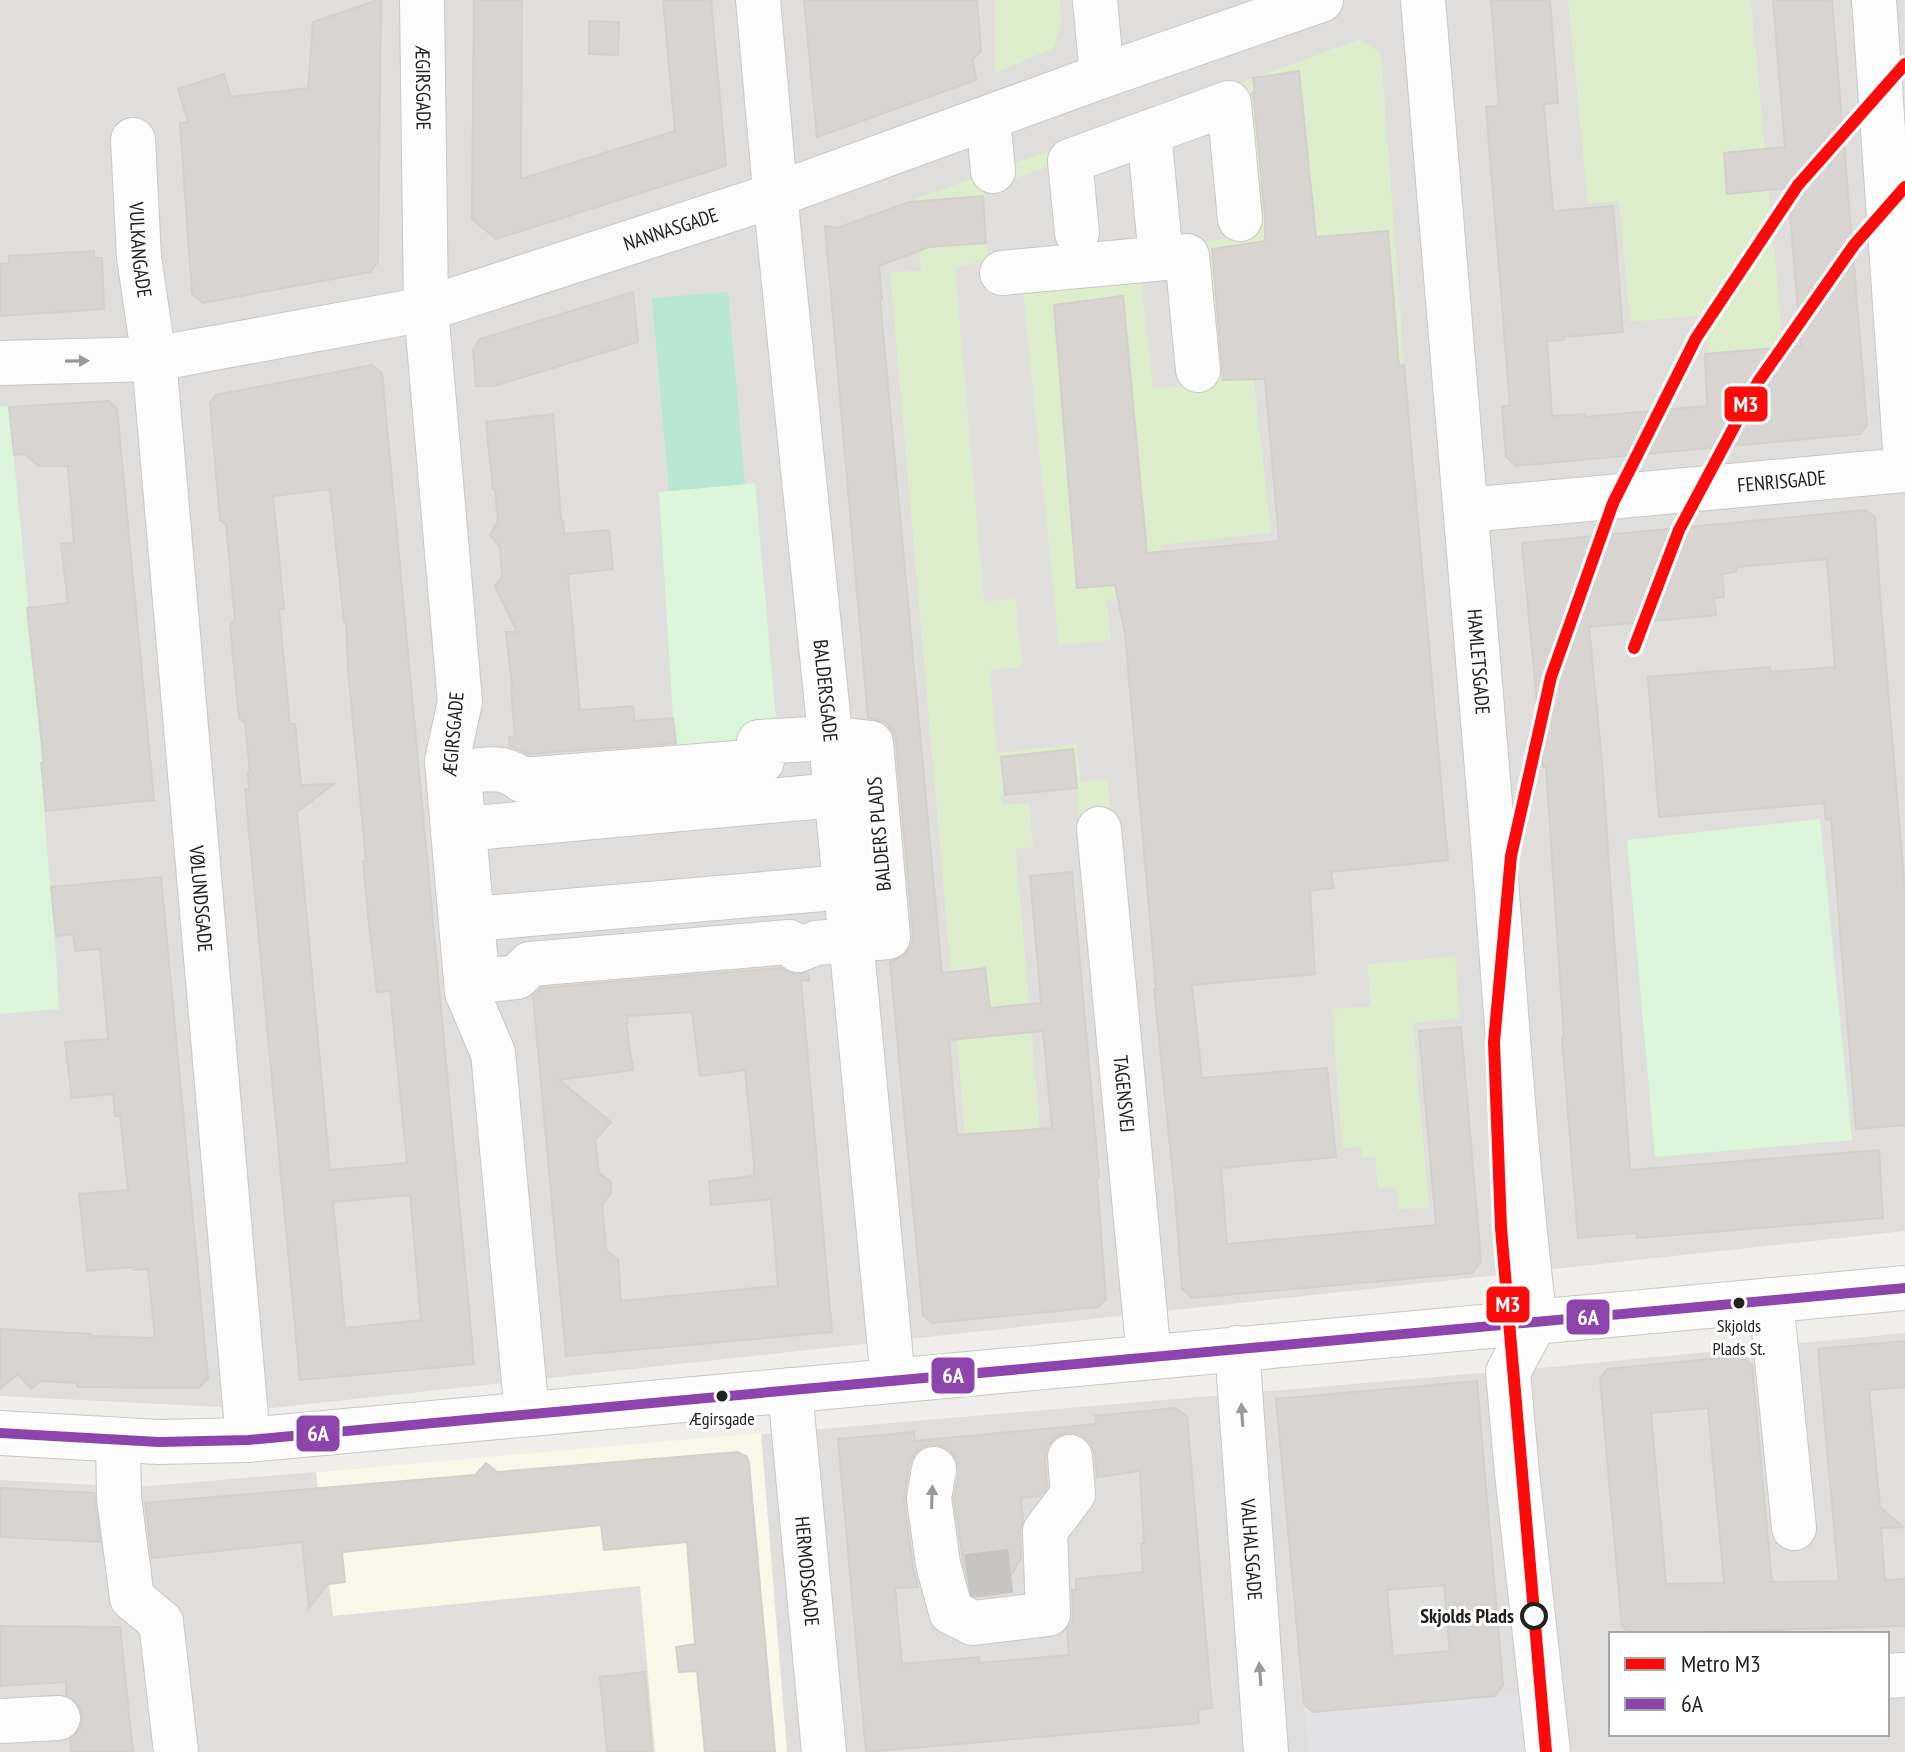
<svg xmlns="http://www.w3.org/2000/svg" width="1905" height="1752" font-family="'PT Sans Narrow',sans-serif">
<rect width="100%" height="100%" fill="#f0eeeb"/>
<g fill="#dfdedc" fill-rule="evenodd">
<path d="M0 0H1905V1231L263 1409 0 1396Z"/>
<path d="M1905 1333V1752H0V1480L137 1487 1541 1368ZM1611 1634H1887V1734H1611Z"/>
</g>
<path fill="#f8f7e8" d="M761 1433 787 1752H655L640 1586 333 1616 316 1472Z"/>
<g fill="#ddeccb">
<path d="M995 0H1060L1061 24 1054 48 995 73Z"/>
<path d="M1568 0H1751L1784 355 1709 362 1704 315 1630 322 1619 201 1588 204Z"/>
<path d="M1359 40 1381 52 1404 362 1240 379H1254L1271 533 1160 545 1165 593 1107 600 1111 640 1093 643 1163 1309 1123 1313 1076 788 1001 796 1002 805 1029 803 1033 847 1016 849 1043 1165 975 1249 890 273 921 270 913 200Z"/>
<path d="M1455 956 1460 1018 1413 1023 1429 1207 1398 1210 1396 1187 1378 1188 1375 1157 1362 1158 1361 1147 1342 1148 1332 1009 1371 1006 1367 964Z"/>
</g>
<g fill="#daf5da">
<path d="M0 406 9 407 40 727C42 821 55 915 59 1009L0 1014Z"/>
<path d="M755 483 778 741 678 766 673 718 659 492Z"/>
<path d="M1820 819 1852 1140 1655 1157 1627 840Z"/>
</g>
<path fill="#b7e6d2" d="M728 292 745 484 669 491 652 298Z"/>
<g fill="#e0dfde">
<path d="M162 35 184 116 17 164 0 102V81Z"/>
<path d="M1239 92 1255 236 1197 242 1212 382 1153 389 1141 278 1023 291 1059 645 1111 640 1126 777 1081 782 1077 744 997 753 990 670 1022 667 1016 599 984 601 955 267 989 260 984 191Z"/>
<path d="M1442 880 1448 957 1367 964 1361 886Z"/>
<path d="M218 1576 226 1617 168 1627 141 1583Z"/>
<path d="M507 1603 518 1719 530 1718 533 1752H138L127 1641Z"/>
</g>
<path fill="#e2e1e5" d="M1531 1693 1536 1752H1309L1304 1704 1314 1712Z"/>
<g fill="#d7d4d2" stroke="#d3d0cc" stroke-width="2" fill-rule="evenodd">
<path d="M378 0H381L378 262 370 272 203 303 192 294 180 123 188 122 178 89 224 74 231 97 308 88 313 22Z"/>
<path d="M474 0H522L521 179 675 131 663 0H711L726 165 716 169 496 239 472 219Z"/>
<path d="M804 0H977L981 51 973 59 976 80 817 137Z"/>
<path d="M1491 0H1550L1558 103 1544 104 1553 211 1613 206 1623 332 1564 337V340L1547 341 1552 416 1584 414V417L1707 406 1705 354 1801 346 1788 188 1727 194 1724 153 1785 147 1773 0H1832L1867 425 1860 434 1516 466 1506 457 1502 407 1510 405 1486 107 1499 106Z"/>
<path d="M589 21 619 22 618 55 589 54Z"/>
<path d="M1299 71 1316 237 1388 231 1399 366 1404 365 1448 860 1331 872 1334 888 1310 891 1315 974 1192 985 1202 1078 1327 1068 1336 1157 1221 1168 1227 1244 1436 1225 1419 1031 1461 1027 1481 1262 1472 1273 1192 1298 1182 1289 1175 1195 1154 989H1156L1125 633 1115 585 1077 588 1054 305 1123 296 1147 553 1279 541 1265 379 1223 380 1212 249 1265 241V217L1254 101 1252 93H1255L1253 78Z"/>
<path d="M983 196 986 243 929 247 879 266 882 299H880L942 973 985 968 990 1008 1041 1003 1030 876 1072 872 1099 1177 1097 1179 1106 1299 1098 1307 932 1323 923 1315 890 962 903 957 910 948 913 936 896 741 893 731 885 722 868 718 825 226 837 228 909 202ZM1043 1031 1052 1128 957 1135 949 1040Z"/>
<path d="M94 251V258H102L104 309 0 316V264L9 263V256Z"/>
<path d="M633 292 638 342 494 386H476L473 350 480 339Z"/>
<path d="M372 365 382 373 474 1364 300 1380 245 789H249L248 772H250L245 723 239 718 230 625 235 620 226 525 220 520 210 403 216 395ZM330 489 344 622H346L348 669 366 861H363L369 924 377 992 390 991 407 1163 330 1170 297 812 334 784 301 785 295 724H290L279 609H284L273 496ZM410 1195 421 1320 345 1328 333 1202Z"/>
<path d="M109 401 117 409 154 800 46 811 41 763H44L27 608 68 603 61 544 74 543 68 466H38L25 454 14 455 9 407Z"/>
<path d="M553 414 561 520H563L564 534 609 530 613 569 568 574 580 710 633 706 635 721 673 718 676 743 529 754 510 746 509 737 515 736 511 686H512L506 632H517L495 586 502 577 500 547 490 535 498 521 495 489H493L486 422Z"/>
<path d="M1866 510 1875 517 1880 595 1905 891V1125L1856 1129 1831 819 1826 820 1824 803 1659 817 1648 677 1770 667 1771 672 1835 667 1827 559 1736 567V572L1722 574 1724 597 1714 598 1716 615 1589 627 1602 762 1630 1170 1879 1150 1883 1218 1637 1238 1636 1233 1578 1238 1562 1038H1564L1546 767H1543L1522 543Z"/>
<path d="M1073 749 1077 788 1005 795 1001 757Z"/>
<path d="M161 877 208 1379 198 1388 78 1387 76 1383 40 1381 31 1389 18 1374 0 1389V1329L91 1334V1336L155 1338 148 1269 134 1270V1267L87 1271 79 1194 128 1190 120 1116H115L113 1094 72 1098 65 1042 108 1039 100 949 75 951 73 934 56 936 51 887Z"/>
<path d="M780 968 793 974 808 973 809 981 801 980 832 1332 566 1356 533 996 541 988ZM692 1012 700 1076 745 1070 754 1162V1176L709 1181 711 1205 771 1199 778 1286 621 1301 618 1259 606 1250 602 1205 611 1193V1182L599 1173 595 1140 611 1122 559 1080 633 1070 626 1023H628L627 1016Z"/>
<path d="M1905 1341V1387L1869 1390 1880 1507 1903 1527 1881 1528 1885 1580 1905 1579V1626L1631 1634 1622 1626 1600 1379 1607 1369 1741 1356 1752 1365 1772 1582 1839 1581 1818 1349ZM1708 1408 1724 1583 1666 1584 1651 1413Z"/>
<path d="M1477 1381 1503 1685 1495 1696 1313 1712 1304 1704 1276 1399ZM1444 1585 1450 1651 1393 1656 1387 1590Z"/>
<path d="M1176 1408 1187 1417 1212 1708 1198 1710 1199 1723 866 1752 838 1439 914 1432 915 1441 1096 1424 1095 1416ZM1067 1432 1080 1434 1091 1443 1095 1455 1097 1477 1140 1471 1144 1544H1141L1143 1572 1076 1579V1590H1072L1073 1614 1071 1624 1067 1629 1069 1655 980 1663 979 1657 902 1664 895 1588 918 1587 913 1567 904 1501 909 1465 914 1454 925 1446 937 1444 949 1449 957 1460 959 1473 954 1498 963 1559 972 1595 977 1597 1001 1594 1021 1558 1020 1532 1023 1520 1021 1498 1040 1496 1047 1487 1045 1459 1047 1447 1055 1437Z"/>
<path d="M738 1452 747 1457 749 1464 775 1752H705L697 1671 679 1672 676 1647 695 1644 687 1542 604 1550 601 1525 342 1552 345 1582 328 1584 309 1608 302 1542 152 1558 145 1503 475 1475 486 1463 497 1472Z"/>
<path d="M0 1488 94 1493 100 1542 0 1537Z"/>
<path d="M0 1626 120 1627 133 1752H71L70 1740 80 1730 83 1716 78 1704 66 1695V1682L0 1686Z"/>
<path d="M645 1672 652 1752H607L600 1677Z"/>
</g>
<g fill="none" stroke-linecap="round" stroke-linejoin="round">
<path stroke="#c7c5c3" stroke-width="44" stroke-dasharray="44 22" stroke-linecap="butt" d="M967 1576 1019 1570"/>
<defs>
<g id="minor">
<path id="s1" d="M422 0 426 309 460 702 447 761 467 992 493 1053 527 1414"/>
<path id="s2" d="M758 0 779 234 851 940 893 1380"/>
<path d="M1095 0 1102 76"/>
<path id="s3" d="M1423 0C1446 268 1469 536 1490 804 1504 976 1514 1150 1535 1322"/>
<path d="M1874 0 1905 448"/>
<path d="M988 118 993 171"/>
<path d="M1149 132 1161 258"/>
<path id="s4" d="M133 140 139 257 154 359 248 1440"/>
<path d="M1077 233 1070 161 1229 103 1240 219"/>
<path d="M1002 273 1187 256 1198 370"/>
<path id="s5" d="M0 363 154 359 426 309 775 195 1102 76 1321 0"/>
<path id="s6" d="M1467 510 1905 470"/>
<path d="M829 738 871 743 888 937 816 943 798 950 789 942 530 964 517 977 480 981 477 976 459 776 462 772C485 770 503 764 522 780 602 773 682 768 762 761L759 742Z"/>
<path id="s7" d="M1099 829 1149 1357"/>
<path d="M453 830 835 795"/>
<path d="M461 920 846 887"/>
<path d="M1771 1300 1794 1528"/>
<path d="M1535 1322 1508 1372 1517 1473 1548 1752"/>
<path id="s8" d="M1237 1348 1266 1752"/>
<path id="s9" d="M790 1390 824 1752"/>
<path d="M0 1433 159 1442 248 1440 1905 1288"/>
<path d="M118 1440 119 1498 132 1598 161 1622 176 1752"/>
<path d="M934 1469 929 1498 938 1564 951 1612 973 1623 1048 1614 1045 1531 1073 1494 1070 1457"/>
<path d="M1887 1676 1905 1675"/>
<path d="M0 1721 58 1718"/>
</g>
</defs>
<use href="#minor" stroke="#c9c8c7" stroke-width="46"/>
<use href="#minor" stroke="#fdfcfc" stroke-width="44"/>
<defs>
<path id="bus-1" d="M0 1433 159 1442 248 1440 1905 1288"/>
</defs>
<use href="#bus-1" stroke="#fff" stroke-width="16"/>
<use href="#bus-1" stroke="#8e44ad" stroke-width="10"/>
<defs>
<g id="metro-1">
<path d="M1634 648 1679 530 1758 382 1854 245 1905 187"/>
<path d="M1546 1752 1501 1228 1494 1042 1511 856 1551 677 1613 503 1696 338 1798 185 1905 64"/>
</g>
</defs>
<use href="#metro-1" stroke="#fff" stroke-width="18"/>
<use href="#metro-1" stroke="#ff0a0a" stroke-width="12"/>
</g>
<defs><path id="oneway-solid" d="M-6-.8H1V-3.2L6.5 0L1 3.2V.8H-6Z" transform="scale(2)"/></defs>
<g fill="#9a9a9a">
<use href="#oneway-solid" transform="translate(77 361) rotate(-1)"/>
<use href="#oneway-solid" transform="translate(1242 1415) rotate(-94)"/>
<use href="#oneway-solid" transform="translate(932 1497) rotate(-88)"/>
<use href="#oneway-solid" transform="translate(1260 1674) rotate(-94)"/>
</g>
<g fill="#222" stroke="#fff" stroke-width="3">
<circle cx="1739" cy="1303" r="7"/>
<circle cx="722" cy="1396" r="7"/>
</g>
<circle fill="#fff" stroke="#222" stroke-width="4" cx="1534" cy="1616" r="12"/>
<g text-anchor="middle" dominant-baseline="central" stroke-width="6" stroke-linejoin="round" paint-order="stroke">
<g font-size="18" fill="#222" stroke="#fff">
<text x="1739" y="1325">Skjolds<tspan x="1739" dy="23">Plads St.</tspan></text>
<text x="722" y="1418">Ægirsgade</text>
</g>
<g font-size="20" fill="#222" stroke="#fff">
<text stroke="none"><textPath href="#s1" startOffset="88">ÆGIRSGADE</textPath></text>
<text stroke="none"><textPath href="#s5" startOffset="688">NANNASGADE</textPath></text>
<text stroke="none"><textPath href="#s4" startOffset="110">VULKANGADE</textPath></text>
<text stroke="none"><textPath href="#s6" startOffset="316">FENRISGADE</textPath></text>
<text stroke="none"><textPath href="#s3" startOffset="664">HAMLETSGADE</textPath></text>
<text stroke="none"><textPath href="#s2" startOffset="694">BALDERSGADE</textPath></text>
<text transform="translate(453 734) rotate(-85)">ÆGIRSGADE</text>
<text transform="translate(879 834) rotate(-95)">BALDERS PLADS</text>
<text stroke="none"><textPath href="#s4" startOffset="762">VØLUNDSGADE</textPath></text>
<text stroke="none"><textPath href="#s7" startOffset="266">TAGENSVEJ</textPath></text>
<text stroke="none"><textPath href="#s8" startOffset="202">VALHALSGADE</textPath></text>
<text stroke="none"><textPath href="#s9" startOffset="182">HERMODSGADE</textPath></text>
</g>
<g font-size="20" font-weight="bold" fill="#222" stroke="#fff" text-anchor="end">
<text x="1514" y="1616">Skjolds Plads</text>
</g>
</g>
<g stroke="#fff" stroke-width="3">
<rect x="1723" y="385" width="46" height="38" rx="8" fill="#ff0a0a"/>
<rect x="1485" y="1285" width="46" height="39" rx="8" fill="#ff0a0a"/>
<rect x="1565" y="1298" width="46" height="38" rx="8" fill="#8e44ad"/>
<rect x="930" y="1356" width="46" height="39" rx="8" fill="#8e44ad"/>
<rect x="295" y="1414" width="46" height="39" rx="8" fill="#8e44ad"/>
</g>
<g font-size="22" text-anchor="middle" font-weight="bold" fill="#fff">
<text x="1746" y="412">M3</text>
<text x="1508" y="1312">M3</text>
<text x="1588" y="1325">6A</text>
<text x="953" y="1383">6A</text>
<text x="318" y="1441">6A</text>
</g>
<rect x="1609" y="1632" width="280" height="104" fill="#ffffff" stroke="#a7a7a7" stroke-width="2"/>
<rect x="1625" y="1658" width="40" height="12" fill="#ff0a0a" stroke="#a7a7a7" stroke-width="2"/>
<text x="1681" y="1672" font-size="24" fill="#222222">Metro M3</text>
<rect x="1625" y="1698" width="40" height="12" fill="#8e44ad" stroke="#a7a7a7" stroke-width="2"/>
<text x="1681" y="1712" font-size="24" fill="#222222">6A</text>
</svg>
